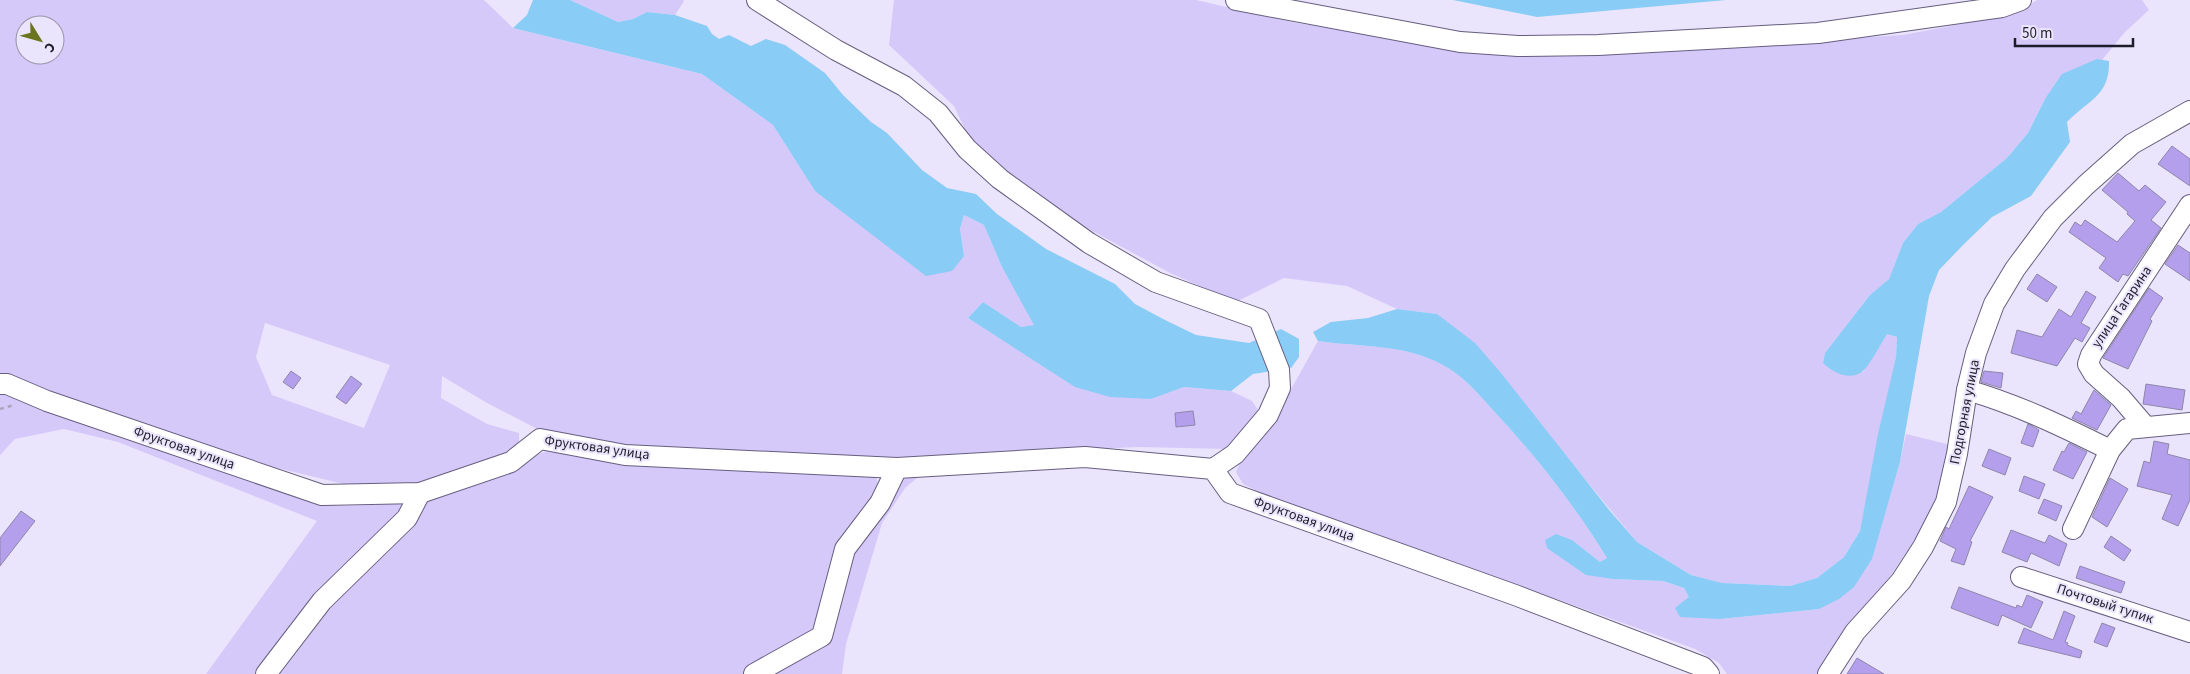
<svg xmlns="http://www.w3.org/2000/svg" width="2190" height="674" font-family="'Source Sans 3',sans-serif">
<rect width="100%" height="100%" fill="#eae5fc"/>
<g fill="#d5c9fa" fill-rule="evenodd">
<path d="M0 0H484L513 28 702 74 773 125 815 191 964 256 960 229 964 215 984 225 1002 267 1035 325 1021 327 983 302 968 318 1045 367 1150 399 1184 387 1231 391 1252 401 1260 413 1229 449 1138 447 836 460 604 443 545 433 487 403 442 376 441 398 487 424 519 433V443L494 461 421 486 365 489 243 460 0 375ZM25 25H55V55H25ZM265 323 390 365 364 428 272 395 256 357Z"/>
<path d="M570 0H683L684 1 675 15 647 12 633 19 618 22Z"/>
<path d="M894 0H1196L1296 23 1410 40 1804 41 1903 35 1987 19 2029 5 2037 0H2142L2149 10 2125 32 2102 60 2097 59 2045 99 2028 133 2007 158 1941 212 1918 224 1903 243 1889 279 1870 295 1825 353 1823 363 1863 372 1887 334 1897 337 1896 357 1860 531 1844 557 1817 578 1790 586 1722 583 1691 575 1637 542 1561 450 1437 314 1397 309 1347 286 1284 278 1236 302 1170 273 1083 226 1021 181 973 146 954 106 889 45Z"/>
<path d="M1318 341C1359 347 1406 344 1444 365 1462 375 1477 392 1491 408 1534 454 1574 504 1607 558L1600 562 1572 540 1613 579 1663 581 1684 588 1689 597 1720 619 1819 609 1888 503 1900 462 1906 434 1951 445 1944 481 1925 524 1873 602 1826 658 1820 674H1727L1719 663 1695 649 1454 562 1293 509 1243 484 1236 472 1244 453 1272 423Z"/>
<path d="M0 391 260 483 337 506 373 505 411 499 260 674H206L317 521 118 442 64 429 15 439 0 455Z"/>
<path d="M552 449 652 467 728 468 876 476 879 488 815 632 790 649 743 674H280L335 602 426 499Z"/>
<path d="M923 473 905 488 882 523 846 644 842 674H773L830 636 841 603 848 554 903 479Z"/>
</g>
<g fill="#89ccf5">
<path d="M533 0H570L618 22 633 19 647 12 675 15 707 26 712 34 719 39 729 35 751 46 766 39 785 45 825 73 843 95 871 122 887 133 922 170 947 188 976 194 997 214 1046 249 1115 284 1135 304 1165 320 1196 335 1249 343 1281 329 1299 339V357L1291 368 1253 374 1231 391 1184 387 1151 399 1110 397 1075 387 968 318 983 302 1021 327 1034 325 1002 267 984 225 964 215 960 229 964 256 952 271 926 276 815 191 773 125 702 74 513 28 527 15Z"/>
<path d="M1453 0H1726L1537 17Z"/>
<path d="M2097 59 2109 61C2110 96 2088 100 2067 122L2070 142 2031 196 1992 217 1964 244 1939 270 1929 296 1900 462 1872 559 1854 587 1839 599 1819 609 1720 619 1680 617 1675 608 1689 597 1684 588 1663 581 1613 579 1586 575 1547 548 1545 540 1556 534 1572 540 1600 562 1607 558C1574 504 1534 454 1491 408 1477 392 1462 375 1443 365 1406 344 1359 347 1318 341L1313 332 1331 322 1368 318 1397 309 1437 314 1475 343 1501 373 1610 511 1637 542 1691 575 1722 583 1790 586 1817 578 1844 557 1860 531 1878 434 1896 357 1897 337 1887 334C1882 342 1869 366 1863 371 1850 382 1832 372 1823 363L1825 353 1870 295 1889 279 1903 243 1918 224 1941 212 2007 158 2028 133 2045 99 2062 74Z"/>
</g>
<g fill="#b49fec" stroke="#8f87aa">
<path d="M2172 146 2190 159V186L2158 164Z"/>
<path d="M2118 173 2139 191 2145 185 2166 202 2151 220 2161 228 2128 276 2123 274 2118 282 2099 268 2106 258 2069 232 2075 222 2081 226 2085 220 2117 242 2135 221 2127 214 2128 212 2102 190Z"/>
<path d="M2178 245 2190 253V281L2165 264Z"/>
<path d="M2037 274 2057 287 2047 302 2027 289Z"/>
<path d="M2149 288 2163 298 2150 319 2152 321 2128 369 2103 358Z"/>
<path d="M2086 291 2096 297 2081 323 2090 328 2082 342 2075 338 2057 366 2011 353 2017 330 2042 337 2059 309 2071 317Z"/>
<path d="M291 371 301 378 293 389 283 382Z"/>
<path d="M1984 371 2003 373 2001 388 1981 382Z"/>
<path d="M351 376 362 384 346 404 336 397Z"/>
<path d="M2146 384 2185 390 2182 410 2143 404Z"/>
<path d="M2094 390 2111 405 2097 430 2072 418 2076 411 2081 414Z"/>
<path d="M1193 411 1195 425 1176 427 1175 413Z"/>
<path d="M2028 424 2039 430 2033 447 2021 443Z"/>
<path d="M2154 441 2169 444 2167 454 2190 460V500L2178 526 2162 519 2172 495 2137 486 2144 461 2150 463Z"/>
<path d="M2069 443 2087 452 2073 479 2053 470 2062 451 2064 452Z"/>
<path d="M1989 449 2011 458 2005 475 1982 466Z"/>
<path d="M2024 476 2045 484 2039 499 2019 491Z"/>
<path d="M2110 478 2128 489 2107 527 2092 517Z"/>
<path d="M1969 486 1993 497 1970 541 1972 542 1964 565 1951 561 1956 549 1940 541 1946 527 1949 529Z"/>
<path d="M2044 499 2062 506 2056 521 2038 513Z"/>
<path d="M21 511 35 521 0 566V538Z"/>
<path d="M2011 530 2045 543 2049 535 2067 544 2059 566 2031 553 2027 562 2002 552Z"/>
<path d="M2111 536 2131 550 2124 561 2104 547Z"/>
<path d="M2080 566 2125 582 2121 593 2076 578Z"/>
<path d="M1959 587 2016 608 2017 605 2022 607 2027 595 2043 602 2031 628 2002 615 1998 626 1951 608Z"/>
<path d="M2064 611 2075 616 2065 642 2068 643 2067 645 2082 651 2080 658 2018 643 2024 628 2053 640Z"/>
<path d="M2102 623 2115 628 2107 647 2094 642Z"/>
<path d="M1857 658 1884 674H1847Z"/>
</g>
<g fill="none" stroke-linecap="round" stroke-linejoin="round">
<defs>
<g id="minor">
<path d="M757 0 836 50 904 86 938 113 967 149 1000 179 1089 243 1156 282 1259 319 1279 370 1280 388 1268 415 1235 454 1213 469"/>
<path d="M1236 0 1460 42 1518 46 1598 45 1818 33 2002 7 2021 0"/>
<path d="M0 384H7L47 401 322 495 420 493 511 462 540 439 625 455 897 468 1085 457 1213 469 1230 493 1515 595 1703 667 1709 674"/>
<path d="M1967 390C2016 404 2064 427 2110 450"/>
<path d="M2145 426 2121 398 2094 374 2088 364 2091 355 2190 205"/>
<path d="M2073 529 2110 450 2127 429 2190 423"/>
<path d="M2021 577 2190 632"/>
<path d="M266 674 322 601 407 518 420 493"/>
<path d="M754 674 822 636 845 549 880 503 897 468"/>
<path d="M1828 674 1855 632 1901 581 1923 547 1946 502 1957 454 1967 390 1976 353 1994 304 2015 269 2053 218 2086 185 2132 144 2190 111"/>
</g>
</defs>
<use href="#minor" stroke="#675e7f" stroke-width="22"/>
<path stroke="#aba6ba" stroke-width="2.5" stroke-dasharray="4 4" stroke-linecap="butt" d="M0 409 14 405"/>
<use href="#minor" stroke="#fff" stroke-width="20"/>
</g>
<g text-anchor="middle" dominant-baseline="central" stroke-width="4" stroke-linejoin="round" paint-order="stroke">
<g font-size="14" fill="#1f1c29" stroke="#eae5fc">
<text transform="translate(2122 307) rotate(-56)">улица Гагарина</text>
<text transform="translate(1965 412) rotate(-79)">Подгорная улица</text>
<text transform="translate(184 448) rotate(19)">Фруктовая улица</text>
<text transform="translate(597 448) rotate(8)">Фруктовая улица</text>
<text transform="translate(1304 519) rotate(20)">Фруктовая улица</text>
<text transform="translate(2105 604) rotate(18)">Почтовый тупик</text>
</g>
</g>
<g transform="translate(40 40) rotate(127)"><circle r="24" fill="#eae5fc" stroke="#9995a8"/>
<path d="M0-4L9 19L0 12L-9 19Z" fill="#6a741e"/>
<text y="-8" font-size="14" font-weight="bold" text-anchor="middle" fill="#1f1c29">С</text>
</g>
<path d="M2015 38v8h118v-8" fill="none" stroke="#1f1c29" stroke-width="2.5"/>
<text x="2022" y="38" font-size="15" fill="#1f1c29" stroke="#eae5fc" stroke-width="4" paint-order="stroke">50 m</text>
</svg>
